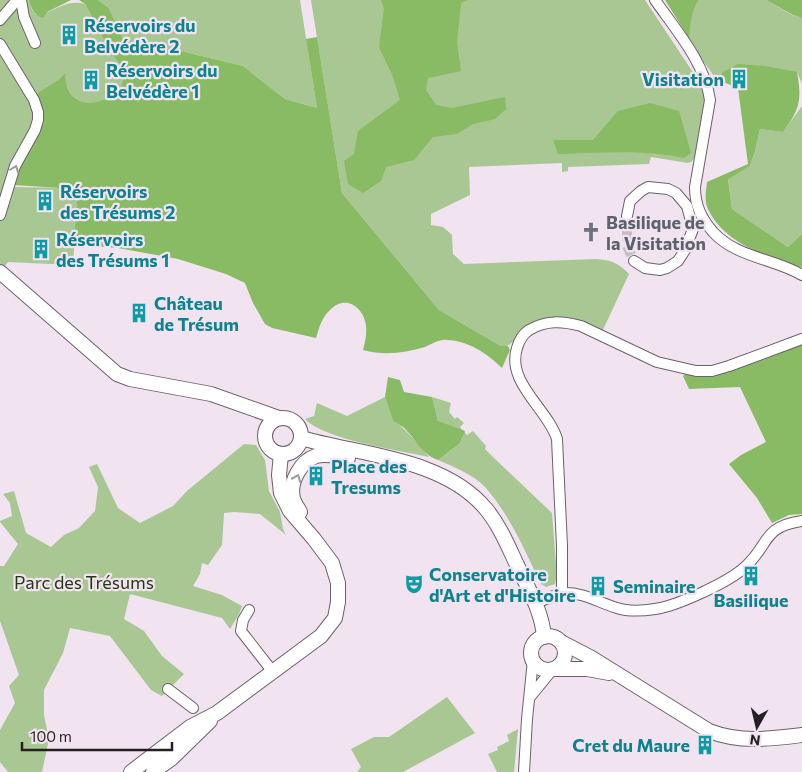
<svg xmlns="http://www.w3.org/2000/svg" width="802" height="772" font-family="Commissioner,sans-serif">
<rect width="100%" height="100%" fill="#f1e4f0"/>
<g fill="#a8c793">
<path d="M0 0H29L32 10 36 15C40 14 44 13 48 12 61 6 71 0 85 4L111 53 122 67 124 78 120 91C95 111 69 110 64 74L58 80 37 93 39 128 36 140 22 161 13 187 78 188 73 265 8 262 0 272Z"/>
<path d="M98 0H300L317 108 285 99 243 66 173 49 128 50 109 8Z"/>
<path d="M311 0H645L704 89 706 102 697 156 691 162 688 163 651 157 649 164 568 167V171L562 172V163L469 167 470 195 431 214V225L443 227 452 235 453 254 464 264 596 259C611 260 619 263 629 274L602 332C581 323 553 308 531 324 522 330 516 342 505 347L501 346 439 310 342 193Z"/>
<path d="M699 0H766L792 15 802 18V84L797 72H723L716 79C711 71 691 46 689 38 686 29 693 7 699 0Z"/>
<path d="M802 106V234L788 247 732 209 728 178 750 166 755 151 760 129 783 132Z"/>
<path d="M385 397 393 421C408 430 417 444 429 457 399 450 325 440 305 419L314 416 317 403 347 416Z"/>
<path d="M432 397 451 403 449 412 455 419 457 417 464 423 460 427 467 435 473 431 486 446 485 449 494 458 552 513 557 576 555 584 546 587 541 584C525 551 510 515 485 487 474 475 452 466 438 460L459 444 438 421Z"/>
<path d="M244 444 256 445 265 460 269 491 280 512 283 529 286 535 260 514 235 512 224 513 222 545 208 565 202 563 200 574 193 586 222 595 242 606 239 614 230 629 222 618 130 594 124 619 144 631 162 656 184 674 162 696 151 690 110 636 70 628 63 653 44 690V715L49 739 42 772H8L0 762V730L15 703 9 686 19 675 0 621V566H4L18 544 0 522V521L12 516 10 503 3 494 14 491 26 533 51 547 64 535 79 528 95 511 98 487 89 467 97 464 118 508 140 523 173 506 187 491Z"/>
<path d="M447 697 475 733 403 772H357L361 767 351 749 374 737H389Z"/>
<path d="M518 729 514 772H497L488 754 498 750 497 747 509 741 507 735Z"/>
</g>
<g fill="#88bb63">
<path d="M29 0H71L47 12 43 18C33 14 32 10 29 0Z"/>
<path d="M79 0H98L109 8 128 50 173 49 243 66 285 99 317 108 306 39 317 37 342 193 439 310 501 346H508L510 350 502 368C488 354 467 340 447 340 440 339 432 344 425 347 404 353 385 356 363 350 365 342 367 334 366 326 364 307 345 294 330 310 322 317 319 328 316 338L272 328 265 324 253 303 245 283 226 274 178 259 118 248 81 245 74 241 78 189 12 185 22 161 36 140 39 128 37 93 58 80 65 73C66 110 97 109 120 90L124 78 122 67 111 53 85 4Z"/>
<path d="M381 0H468L461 3 457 43 461 71 428 78 426 90 436 105 452 108 505 97 506 109 495 119 473 124 457 134 433 137 414 160 386 167 381 181 363 193 348 184 344 161 354 154 358 131 400 100 393 77 379 47 384 9Z"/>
<path d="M665 0H699C691 11 690 25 689 38Z"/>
<path d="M766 0H802V18L793 15Z"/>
<path d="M738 64 765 66 797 72C802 100 800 109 783 132L760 129 755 151 750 166 728 179 732 209 788 247 802 234V268C768 256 725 245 708 209 704 201 706 191 707 182L748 164 738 88 716 79 723 72Z"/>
<path d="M650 103 679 111 691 153 684 158C643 149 599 153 558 154L553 140H593L618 111Z"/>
<path d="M802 343V514L789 515 772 523 757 498 729 464 741 455 766 442 740 387 689 389 683 376 686 373Z"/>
<path d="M388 377 400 380 404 392 432 397 438 421 465 431 459 444 438 460C420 453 418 442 406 430 403 426 397 424 393 421L385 397Z"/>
</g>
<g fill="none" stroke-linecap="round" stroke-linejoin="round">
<path stroke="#c8bdc7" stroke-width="10" stroke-dasharray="10 5" stroke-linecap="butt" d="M627 216V246L634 261"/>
<defs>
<g id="minor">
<path d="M21 0 24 17 35 43"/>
<path d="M655 0C676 30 705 63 710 100L695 187C695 205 701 218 713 232 737 258 773 258 802 275"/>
<path d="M0 20 17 0"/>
<path d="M0 44 34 100 38 112V120L35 130 15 166 0 215"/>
<path d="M627 216 630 201 641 191 648 187 668 189 676 193 687 206 693 229 685 250 678 261 667 268 660 270 645 268 634 261"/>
<path d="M562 593C584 592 597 602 617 608 629 612 642 611 655 609 677 606 729 582 745 567 770 545 761 527 802 521"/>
<path d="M535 603 562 593V546L557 439C548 409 506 383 517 348 519 341 523 334 529 330 546 320 562 321 581 326L657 362 696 371H712L729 366 802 339"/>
<path d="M249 610 243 620 241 631 273 672"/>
<path d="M168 689 193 708"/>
<path d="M530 697 552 670"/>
<path d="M524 772 527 719 533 660"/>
</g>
<g id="major">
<path d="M0 272 117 374 130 379 211 394 279 418"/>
<circle cx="283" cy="436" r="18"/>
<path d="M301 438C360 455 444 458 486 509 500 526 508 546 517 565 528 588 542 611 544 637"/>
<path d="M300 512C298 508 294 503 293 498 289 482 301 461 316 456 327 453 337 457 348 458"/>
<circle cx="548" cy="653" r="17"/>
<path d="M563 643 590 657 709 731C740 743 770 739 802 735"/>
<path d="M556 669H587L609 673"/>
<path d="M131 772 190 727 217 713 321 636 335 618 338 602V583L332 563 314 539 290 511 281 493 279 475 281 454"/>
<path d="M153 772 172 758 210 721"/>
</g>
</defs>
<use href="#minor" stroke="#6c616b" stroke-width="12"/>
<use href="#major" stroke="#6c616b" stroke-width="16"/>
<use href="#minor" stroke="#fff" stroke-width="10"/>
<use href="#major" stroke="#fff" stroke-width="14"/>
</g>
<defs><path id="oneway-chevron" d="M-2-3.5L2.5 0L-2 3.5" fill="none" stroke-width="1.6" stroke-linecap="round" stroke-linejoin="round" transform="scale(1.25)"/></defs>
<g stroke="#9c9a9c">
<use href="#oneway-chevron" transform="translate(15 169) rotate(-69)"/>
<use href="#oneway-chevron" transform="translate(297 478) rotate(-68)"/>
</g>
<defs>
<symbol id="building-bare" viewBox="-9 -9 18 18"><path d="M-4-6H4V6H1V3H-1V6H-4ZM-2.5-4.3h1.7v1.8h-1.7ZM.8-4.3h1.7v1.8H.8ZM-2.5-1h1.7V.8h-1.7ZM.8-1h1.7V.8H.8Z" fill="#0f9aa8" stroke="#f1e4f0" stroke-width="2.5" paint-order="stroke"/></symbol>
<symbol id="church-bare" viewBox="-9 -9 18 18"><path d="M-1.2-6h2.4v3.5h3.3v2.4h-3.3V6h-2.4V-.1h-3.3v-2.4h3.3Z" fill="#6b7280" stroke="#f1e4f0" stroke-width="2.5" paint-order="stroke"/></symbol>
<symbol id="theatre-bare" viewBox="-9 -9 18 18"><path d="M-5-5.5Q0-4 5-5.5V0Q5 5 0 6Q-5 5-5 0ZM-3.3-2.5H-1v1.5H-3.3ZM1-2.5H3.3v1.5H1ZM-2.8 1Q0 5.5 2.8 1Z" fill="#0f9aa8" stroke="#f1e4f0" stroke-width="2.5" paint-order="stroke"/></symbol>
</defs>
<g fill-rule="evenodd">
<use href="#building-bare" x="55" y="21" width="28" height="28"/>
<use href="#building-bare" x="725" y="65" width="28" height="28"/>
<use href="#building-bare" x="77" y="66" width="28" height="28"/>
<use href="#building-bare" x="31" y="187" width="28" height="28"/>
<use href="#church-bare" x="577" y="218" width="28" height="28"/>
<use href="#building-bare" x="27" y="235" width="28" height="28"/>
<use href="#building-bare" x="125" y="299" width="28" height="28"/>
<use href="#building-bare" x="302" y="462" width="28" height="28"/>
<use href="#building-bare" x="737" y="562" width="28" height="28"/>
<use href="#theatre-bare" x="400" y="570" width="28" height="28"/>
<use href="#building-bare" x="584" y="572" width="28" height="28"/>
<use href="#building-bare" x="691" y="731" width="28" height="28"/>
</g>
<g text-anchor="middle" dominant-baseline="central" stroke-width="4.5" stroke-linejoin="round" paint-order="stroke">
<g font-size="18" font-weight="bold" fill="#0d838f" stroke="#f1e4f0" text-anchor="start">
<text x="84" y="25">Réservoirs du<tspan x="84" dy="21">Belvédère 2</tspan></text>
<text x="106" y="70">Réservoirs du<tspan x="106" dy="21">Belvédère 1</tspan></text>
<text x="724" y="79" text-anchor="end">Visitation</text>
<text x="60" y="191">Réservoirs<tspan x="60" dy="21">des Trésums 2</tspan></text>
<text x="56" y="239">Réservoirs<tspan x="56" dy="21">des Trésums 1</tspan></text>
<text x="154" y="303">Château<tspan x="154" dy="21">de Trésum</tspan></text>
<text x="331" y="466">Place des<tspan x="331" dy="21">Tresums</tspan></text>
<text x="429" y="574">Conservatoire<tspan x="429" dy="21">d'Art et d'Histoire</tspan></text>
<text x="613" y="586">Seminaire</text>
<text x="751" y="600" text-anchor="middle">Basilique</text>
<text x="690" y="745" text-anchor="end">Cret du Maure</text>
</g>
<g font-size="18" font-weight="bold" fill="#5b616d" stroke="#f1e4f0" text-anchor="start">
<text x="606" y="222">Basilique de<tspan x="606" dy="21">la Visitation</tspan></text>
</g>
<g font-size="18" fill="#243814" stroke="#f1e4f0">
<text x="84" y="582">Parc des Trésums</text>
</g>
</g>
<g transform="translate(757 727) rotate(188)" stroke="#f1e4f0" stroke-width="4" paint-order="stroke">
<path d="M0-4L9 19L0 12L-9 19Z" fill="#241f23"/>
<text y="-8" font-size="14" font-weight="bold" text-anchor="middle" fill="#241f23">N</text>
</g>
<path d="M22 742v8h150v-8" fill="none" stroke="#241f23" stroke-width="2.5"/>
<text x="30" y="742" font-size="15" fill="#241f23" stroke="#f1e4f0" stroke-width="4" paint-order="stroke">100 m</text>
</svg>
